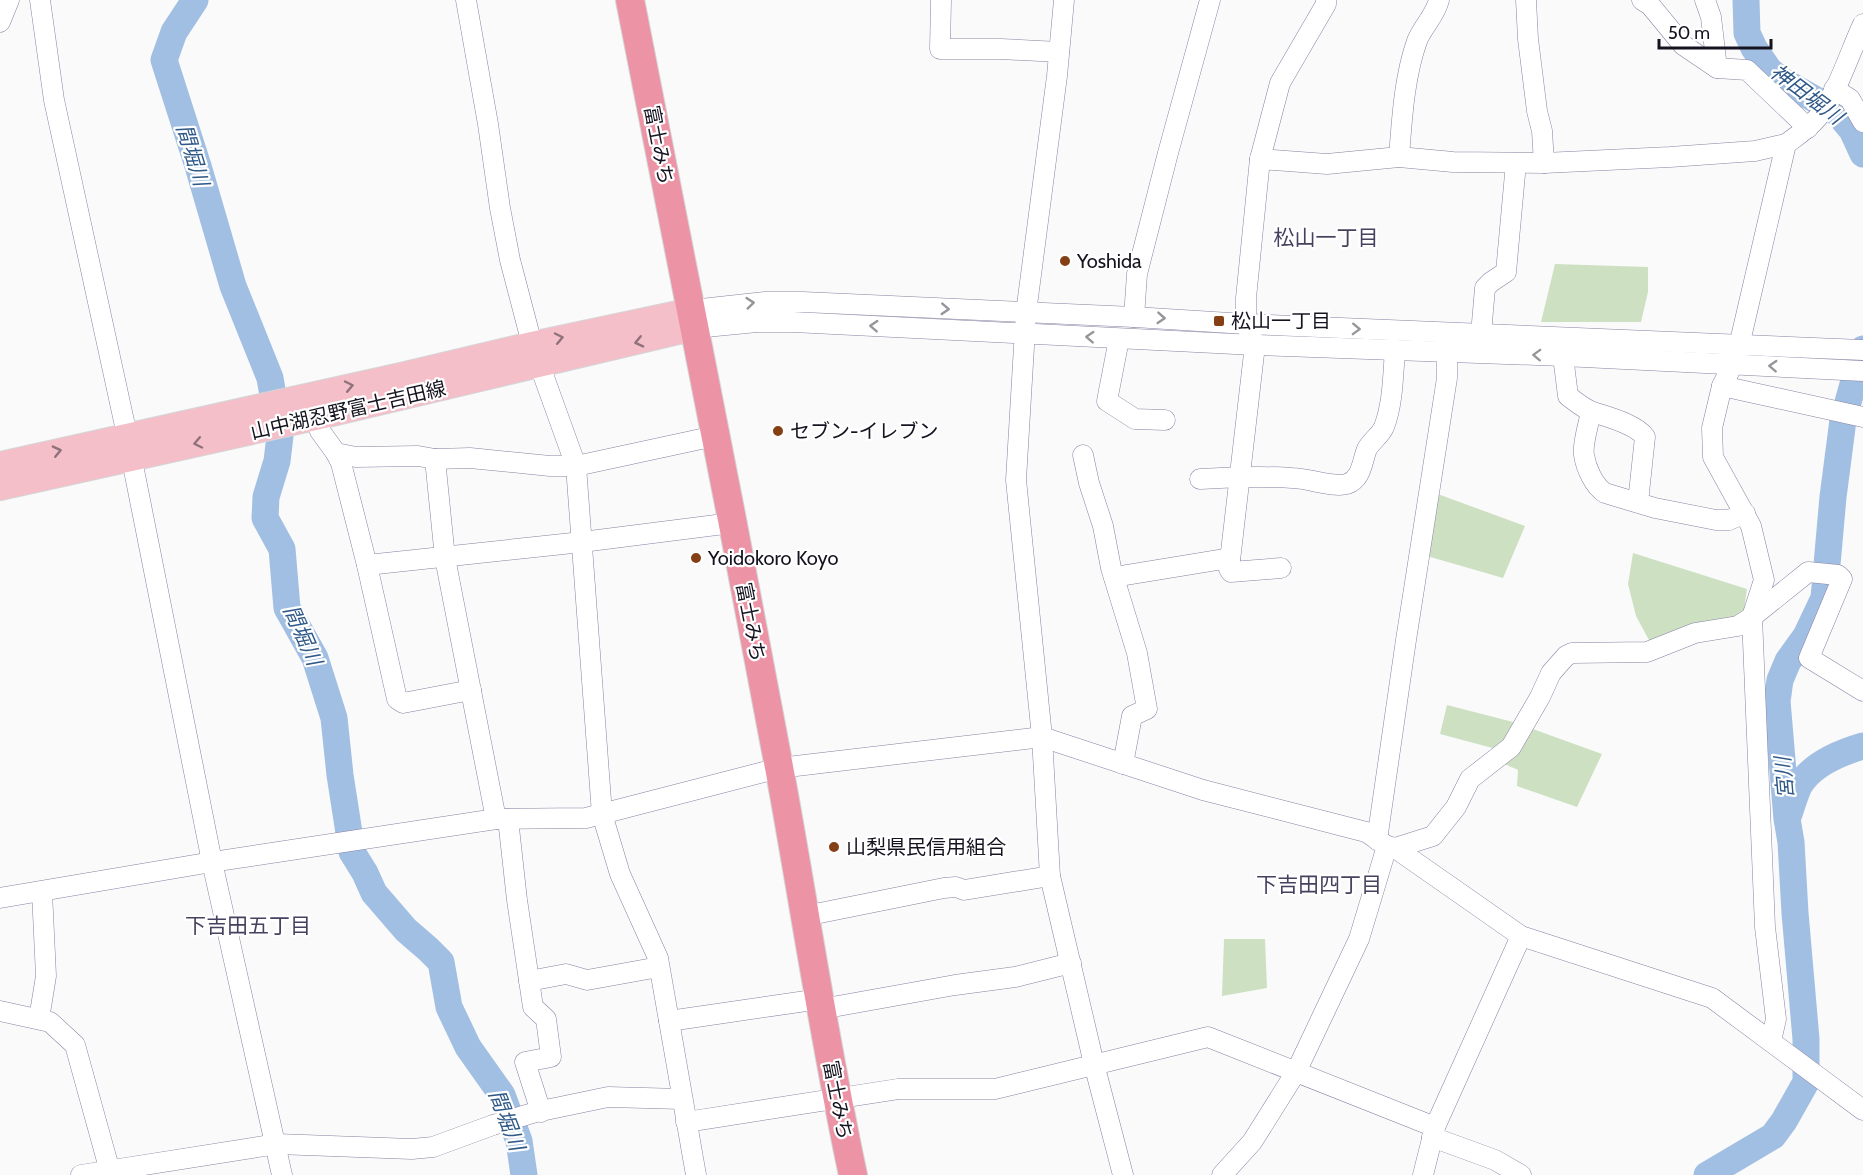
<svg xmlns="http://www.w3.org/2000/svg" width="1863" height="1175" font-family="Cabin,'Noto Sans JP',sans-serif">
<rect width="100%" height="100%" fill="#fafafa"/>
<g fill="#cde1c2">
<path d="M1555 264 1648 267V292L1641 322H1541Z"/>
<path d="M1435 493 1525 526 1503 578 1427 556Z"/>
<path d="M1633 553 1747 589 1743 617 1677 629 1650 642 1636 616 1628 584Z"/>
<path d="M1447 705 1517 723 1500 750 1440 734Z"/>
<path d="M1530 728 1602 754 1577 807 1517 786 1518 770 1500 762Z"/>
<path d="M1224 939H1265L1267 988 1222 996Z"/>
</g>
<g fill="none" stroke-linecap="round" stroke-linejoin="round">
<g stroke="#a1bfe3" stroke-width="27">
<path d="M195 0 174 32 164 60 198 166 233 286 270 378 280 436 277 461 266 497 265 518 282 549 287 608 315 658 334 718 340 775 352 852 365 873 374 893 406 930 428 949 441 962 449 1007 468 1047 502 1095 519 1141 524 1175"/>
<path d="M1746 0 1747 33 1754 48 1769 70 1781 80 1837 112 1852 130 1863 154"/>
<path d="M1789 814C1792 805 1795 795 1799 786 1812 764 1839 753 1863 746"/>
<path d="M1707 1175 1773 1136 1784 1121 1806 1082V1039L1795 913 1791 842 1787 819 1777 701 1780 680 1788 661 1806 636 1824 598 1833 497 1843 420 1863 349"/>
</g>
<defs>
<g id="minor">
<path d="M40 0 54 100 127 435 212 862 282 1175"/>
<path d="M466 0 488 124 500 208 510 260 532 344 576 466 602 814 620 874 658 958 696 1175"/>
<path d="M941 0 940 49H1001L1059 52"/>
<path d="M1064 0 1057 76 1026 313 1016 480 1042 737 1050 876 1094 1064 1123 1175"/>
<path d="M1526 0 1528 39 1537 111 1542 131 1544 163"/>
<path d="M1642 0 1650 5 1683 45 1717 68 1747 70 1808 128"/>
<path d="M1705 0 1711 17 1717 68"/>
<path d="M0 22 9 0"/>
<path d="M1834 89 1850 99 1863 122"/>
<path d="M1399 157C1402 119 1404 78 1417 41 1423 26 1435 16 1439 0"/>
<path d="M1260 159 1327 164 1399 157 1453 162 1544 163 1670 157 1755 151 1786 144"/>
<path d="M692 310 765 302H803L1134 317 1246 324 1863 350"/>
<path d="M1134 317 1137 274 1168 153 1210 0"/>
<path d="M695 328 757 322H793L1255 345 1563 356 1863 371"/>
<path d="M1481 334 1485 288 1491 282 1506 272 1516 163"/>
<path d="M1119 339 1107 401 1135 419 1165 420"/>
<path d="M1563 356 1568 396C1576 402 1584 409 1593 412 1608 417 1636 424 1645 437L1638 502"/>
<path d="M1722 386 1863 417"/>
<path d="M309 406 320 431 336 453 356 457 418 456 435 459 470 458 550 466H576L715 436"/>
<path d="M1591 412C1589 423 1582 444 1584 455 1586 468 1594 486 1605 493L1655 508 1716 520H1729L1745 513"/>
<path d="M336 453 341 463 367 565 397 699 403 703 471 690"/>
<path d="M1083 455 1089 483 1103 526 1111 568 1137 653 1147 709 1132 716 1123 764"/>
<path d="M435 459 445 558 496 819"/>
<path d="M1200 479C1231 477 1261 476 1292 478 1308 478 1333 488 1347 484 1362 479 1362 461 1367 449 1371 441 1380 436 1384 427 1393 404 1393 375 1395 350"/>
<path d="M367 565 582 542 732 523"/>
<path d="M1281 568 1231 572 1229 569 1255 345 1246 324V298L1260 159 1280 83 1326 4V0"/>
<path d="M1114 577 1230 558"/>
<path d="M508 819 517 900 533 1007 546 1019 551 1057 525 1062 541 1112"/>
<path d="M1377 840 1406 640 1447 378V341"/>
<path d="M1395 848 1433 836 1456 807 1470 779 1511 747 1540 697 1551 673 1566 656 1572 653 1647 652 1695 633 1738 626 1752 617 1808 572 1838 575 1842 579 1809 658 1863 691"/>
<path d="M0 898 212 862 496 819 586 818 779 768 1042 737 1203 790 1366 832 1387 846 1395 848 1521 936 1712 998 1863 1110"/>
<path d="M805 916 944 888 956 887 964 890 1050 876"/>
<path d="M529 981 566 974 587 980 659 967"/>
<path d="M821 1009 955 985 1015 977 1071 963"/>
<path d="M0 1011 50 1022 75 1045 111 1175"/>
<path d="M39 1019 46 976 42 892"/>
<path d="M669 1021 820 999"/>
<path d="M1771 1041 1776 1019 1765 927 1752 617 1764 580 1751 526 1713 457 1712 428 1722 386 1733 364 1739 346 1786 144C1797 136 1809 128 1818 117 1837 94 1850 52 1863 24"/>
<path d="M686 1122 898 1089H995L1208 1037 1435 1127"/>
<path d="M1432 1137 1495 1160 1521 1175"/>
<path d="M81 1175 277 1144 412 1149 433 1147 493 1125 536 1112 608 1097 682 1099"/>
<path d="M1222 1175 1252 1142 1296 1072 1359 939 1387 846"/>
<path d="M1423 1175 1435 1127 1521 936"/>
</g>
<g id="major">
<path d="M0 464 401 375 532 344 692 310"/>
<path d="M0 488 315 418 695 328"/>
</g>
<path id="highway" d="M630 0C681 255 731 511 779 767 804 903 824 1040 853 1175"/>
</defs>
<use href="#minor" stroke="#8782a3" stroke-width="21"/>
<use href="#major" stroke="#d5d5d7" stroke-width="26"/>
<use href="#highway" stroke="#d5d5d7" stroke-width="30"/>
<use href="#minor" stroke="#fff" stroke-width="20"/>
<use href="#major" stroke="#f4bfc9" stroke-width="24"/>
<use href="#highway" stroke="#ec94a5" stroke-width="28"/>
</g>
<defs><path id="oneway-chevron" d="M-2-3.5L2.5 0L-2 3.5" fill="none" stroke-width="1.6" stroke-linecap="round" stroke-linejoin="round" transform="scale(1.5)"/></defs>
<g stroke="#96959a">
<use href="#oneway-chevron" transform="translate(750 303) rotate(-6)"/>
<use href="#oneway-chevron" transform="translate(945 309) rotate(3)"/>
<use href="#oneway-chevron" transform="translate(1161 318) rotate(4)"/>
<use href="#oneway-chevron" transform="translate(874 326) rotate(-177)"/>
<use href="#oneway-chevron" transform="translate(1356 329) rotate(2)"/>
<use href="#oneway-chevron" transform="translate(1090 337) rotate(-177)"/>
<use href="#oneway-chevron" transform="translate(1537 355) rotate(-178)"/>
<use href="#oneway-chevron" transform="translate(1773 366) rotate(-177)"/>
</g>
<g stroke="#90727c">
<use href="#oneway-chevron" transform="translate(559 338) rotate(-12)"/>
<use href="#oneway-chevron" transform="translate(639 342) rotate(167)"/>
<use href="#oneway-chevron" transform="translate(349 386) rotate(-12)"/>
<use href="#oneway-chevron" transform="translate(198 443) rotate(168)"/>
<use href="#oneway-chevron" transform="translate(57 451) rotate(-13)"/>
</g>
<g fill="#844014" stroke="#fff" stroke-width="2">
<circle cx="1065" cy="261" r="6"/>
<rect x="1213" y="315" width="12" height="12" rx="3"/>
<circle cx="778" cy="431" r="6"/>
<circle cx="696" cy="558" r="6"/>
<circle cx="834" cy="847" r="6"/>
</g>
<g text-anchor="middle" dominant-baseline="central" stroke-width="4.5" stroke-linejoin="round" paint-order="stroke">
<g font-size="20" fill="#15131f" stroke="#fff">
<text transform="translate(659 145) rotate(79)">富士みち</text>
<text transform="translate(348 410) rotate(-13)">山中湖忍野富士吉田線</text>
<text transform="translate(751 622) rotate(79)">富士みち</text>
<text transform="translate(838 1100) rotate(79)">富士みち</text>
</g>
<g font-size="20" fill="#15131f" stroke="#fff" text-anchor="start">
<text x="1077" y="261">Yoshida</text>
<text x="1231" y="321">松山一丁目</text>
<text x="790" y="431">セブン-イレブン</text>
<text x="708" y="558">Yoidokoro Koyo</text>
<text x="846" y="847">山梨県民信用組合</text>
</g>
<g font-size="21" font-style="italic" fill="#2f5988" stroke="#fff">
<text transform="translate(1807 94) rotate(37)">神田堀川</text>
<text transform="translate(193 155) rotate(73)">間堀川</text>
<text transform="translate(303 635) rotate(66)">間堀川</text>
<text transform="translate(1784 778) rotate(-95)">宮川</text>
<text transform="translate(507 1120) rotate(69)">間堀川</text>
</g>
<g font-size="21" fill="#46415e" stroke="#fff">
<text x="1326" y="237">松山一丁目</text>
<text x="1319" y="884">下吉田四丁目</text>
<text x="248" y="925">下吉田五丁目</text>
</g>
</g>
<path d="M1659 39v9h112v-9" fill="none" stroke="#15131f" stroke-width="3"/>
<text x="1668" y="39" font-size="18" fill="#15131f" stroke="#ffffff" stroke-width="4.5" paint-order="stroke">50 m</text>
</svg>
